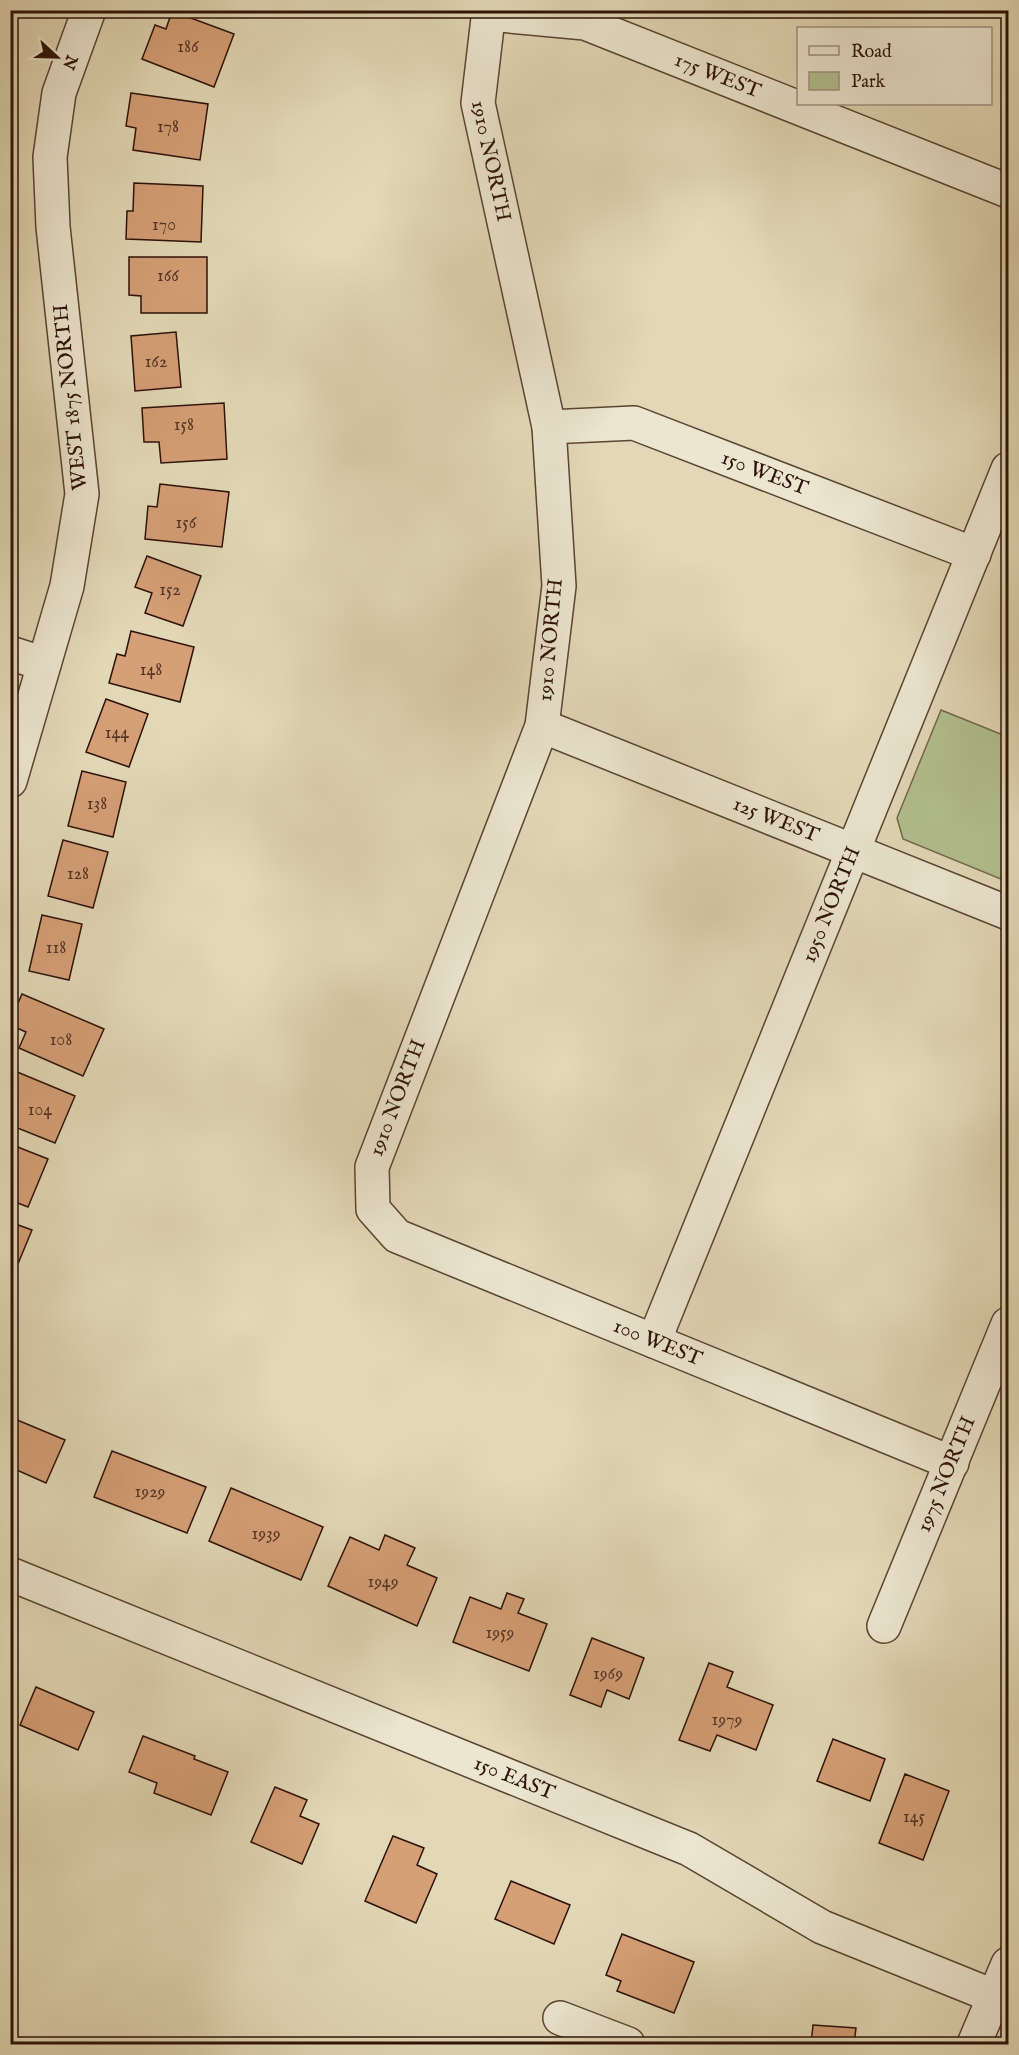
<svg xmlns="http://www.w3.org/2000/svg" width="1019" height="2055" font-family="'IM FELL English',serif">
<rect width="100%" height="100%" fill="#e2d8b6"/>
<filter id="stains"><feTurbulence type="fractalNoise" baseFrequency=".00333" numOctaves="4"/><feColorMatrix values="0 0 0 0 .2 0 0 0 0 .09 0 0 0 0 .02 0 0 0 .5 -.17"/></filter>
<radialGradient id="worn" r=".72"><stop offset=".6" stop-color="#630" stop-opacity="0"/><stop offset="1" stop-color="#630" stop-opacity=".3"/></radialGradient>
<path fill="#b2bf8f" stroke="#70684c" stroke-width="1.5" d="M941 710 1008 737V882L903 839 897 818Z"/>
<g fill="#d59f77" stroke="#2d1208" stroke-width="1.5">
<path d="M172 11 234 34 214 87 142 59 155 25 166 29Z"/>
<path d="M131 93 208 104 200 160 133 150 136 128 126 126Z"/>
<path d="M134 183 203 186 201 242 126 239 127 211H133Z"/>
<path d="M129 257H207V313H141V296L129 295Z"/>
<path d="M176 332 181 387 135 391 131 336Z"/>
<path d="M224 403 227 459 161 463 159 442H144L142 408Z"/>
<path d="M160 484 229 492 222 547 145 539 148 506 157 507Z"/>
<path d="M147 556 201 576 183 626 145 613 152 593 135 587Z"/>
<path d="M131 631 194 647 180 702 109 683 117 654 125 656Z"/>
<path d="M106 699 148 714 129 767 86 752Z"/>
<path d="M82 771 126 782 113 837 68 826Z"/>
<path d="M63 840 108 852 93 908 48 896Z"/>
<path d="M42 915 82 924 69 980 29 971Z"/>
<path d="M22 994 104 1029 83 1076 19 1048 26 1032 10 1025V1021Z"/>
<path d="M10 1069 75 1096 55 1143 10 1125Z"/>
<path d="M10 1144 48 1159 28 1207 10 1200Z"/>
<path d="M10 1222 32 1230 10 1283Z"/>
<path d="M10 1417 65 1440 46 1483 10 1467Z"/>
<path d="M112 1451 206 1487 187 1533 94 1497Z"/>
<path d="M231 1488 323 1527 301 1580 209 1541Z"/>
<path d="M385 1535 415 1548 407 1565 437 1578 417 1626 328 1586 350 1537 379 1550Z"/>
<path d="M507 1593 524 1599 518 1613 547 1624 529 1671 453 1642 470 1597 501 1609Z"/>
<path d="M592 1638 644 1658 629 1699 607 1690 601 1707 570 1695Z"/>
<path d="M709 1663 733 1672 727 1687 773 1705 756 1750 717 1735 710 1751 679 1740Z"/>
<path d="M36 1687 94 1712 78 1750 20 1725Z"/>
<path d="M143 1736 195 1756 194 1759 228 1772 211 1815 154 1793 157 1783 129 1772Z"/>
<path d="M833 1739 885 1759 870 1801 817 1781Z"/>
<path d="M905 1774 949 1791 923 1860 879 1843Z"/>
<path d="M275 1787 307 1800 300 1816 319 1824 302 1864 251 1842Z"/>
<path d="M393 1836 424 1848 417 1865 437 1874 416 1923 365 1901Z"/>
<path d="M511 1881 570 1905 554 1944 495 1919Z"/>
<path d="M622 1934 694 1962 674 2013 617 1991 621 1981 606 1975Z"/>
<path d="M813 2025 856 2028 854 2044H811Z"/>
</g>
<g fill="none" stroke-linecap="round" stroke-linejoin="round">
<defs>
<g id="minor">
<path id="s1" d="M489 10 478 103 549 427 559 586 542 726 372 1167 373 1209 397 1236 952 1463"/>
<path id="s2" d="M488 14 585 23 1008 191"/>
<path id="s3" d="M549 427 634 423 974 554"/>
<path d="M10 653 44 664"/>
<path id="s4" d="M542 726 1008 913"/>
<path d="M10 781 67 586 82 494 53 227 50 157 59 93 89 10"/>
<path id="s5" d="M654 1341 1008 469"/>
<path id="s6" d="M10 1574 689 1849 822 1927 1008 2002"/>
<path id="s7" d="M884 1626 1008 1324"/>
<path d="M560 2018 628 2044"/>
<path d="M974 2044 1008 1964"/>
</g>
</defs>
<use href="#minor" stroke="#5a4434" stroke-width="36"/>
<use href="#minor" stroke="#ece6d0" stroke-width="33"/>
</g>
<g text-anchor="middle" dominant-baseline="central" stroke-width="5" stroke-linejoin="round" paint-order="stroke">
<g font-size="18" fill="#573524">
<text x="188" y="47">186</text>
<text x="168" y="127">178</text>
<text x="164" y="225">170</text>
<text x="168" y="276">166</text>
<text x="156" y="362">162</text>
<text x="184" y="425">158</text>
<text x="186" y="523">156</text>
<text x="170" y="590">152</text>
<text x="151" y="670">148</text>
<text x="117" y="733">144</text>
<text x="97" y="804">138</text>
<text x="78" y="874">128</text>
<text x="56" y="948">118</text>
<text x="61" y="1040">108</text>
<text x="40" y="1110">104</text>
<text x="150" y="1492">1929</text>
<text x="266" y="1534">1939</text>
<text x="383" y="1582">1949</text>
<text x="500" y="1633">1959</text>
<text x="608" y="1674">1969</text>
<text x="727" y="1720">1979</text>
<text x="914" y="1817">145</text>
</g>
<g font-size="21" fill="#2d1208" stroke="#ece6d0">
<text stroke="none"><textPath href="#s2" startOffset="240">175 WEST</textPath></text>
<text stroke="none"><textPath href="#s1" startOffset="153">1910 NORTH</textPath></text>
<text transform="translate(71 397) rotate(-96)">WEST 1875 NORTH</text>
<text stroke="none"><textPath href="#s3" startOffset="225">150 WEST</textPath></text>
<text transform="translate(551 640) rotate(-85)">1910 NORTH</text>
<text stroke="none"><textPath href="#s4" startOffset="252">125 WEST</textPath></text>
<text stroke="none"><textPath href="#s5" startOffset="471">1950 NORTH</textPath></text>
<text transform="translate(398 1098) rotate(-69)">1910 NORTH</text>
<text stroke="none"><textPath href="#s1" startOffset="1558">100 WEST</textPath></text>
<text stroke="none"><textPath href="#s7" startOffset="164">1975 NORTH</textPath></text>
<text stroke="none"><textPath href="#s6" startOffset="544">150 EAST</textPath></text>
</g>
</g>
<rect width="1019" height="2055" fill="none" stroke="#e2d8b6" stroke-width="36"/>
<rect x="12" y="12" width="995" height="2031" fill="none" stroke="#2d1208" stroke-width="3"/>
<rect x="18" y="18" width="983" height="2019" fill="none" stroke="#2d1208" stroke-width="1.5"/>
<rect x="797" y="27" width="195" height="78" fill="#ece6d0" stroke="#a09180" stroke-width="1.5"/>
<rect x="809" y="46" width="30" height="9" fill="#ece6d0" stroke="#a09180" stroke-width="1.5"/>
<text x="851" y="57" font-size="18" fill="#2d1208">Road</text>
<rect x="809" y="72" width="30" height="18" fill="#b2bf8f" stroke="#a09180" stroke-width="1.5"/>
<text x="851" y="87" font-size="18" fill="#2d1208">Park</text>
<g transform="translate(57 57) rotate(112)" stroke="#ece6d0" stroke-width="4.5" paint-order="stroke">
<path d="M0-4.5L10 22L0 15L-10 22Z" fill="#2d1208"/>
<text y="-9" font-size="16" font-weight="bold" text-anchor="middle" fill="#2d1208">N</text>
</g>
<rect width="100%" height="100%" filter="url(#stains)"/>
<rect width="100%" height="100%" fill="url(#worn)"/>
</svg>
